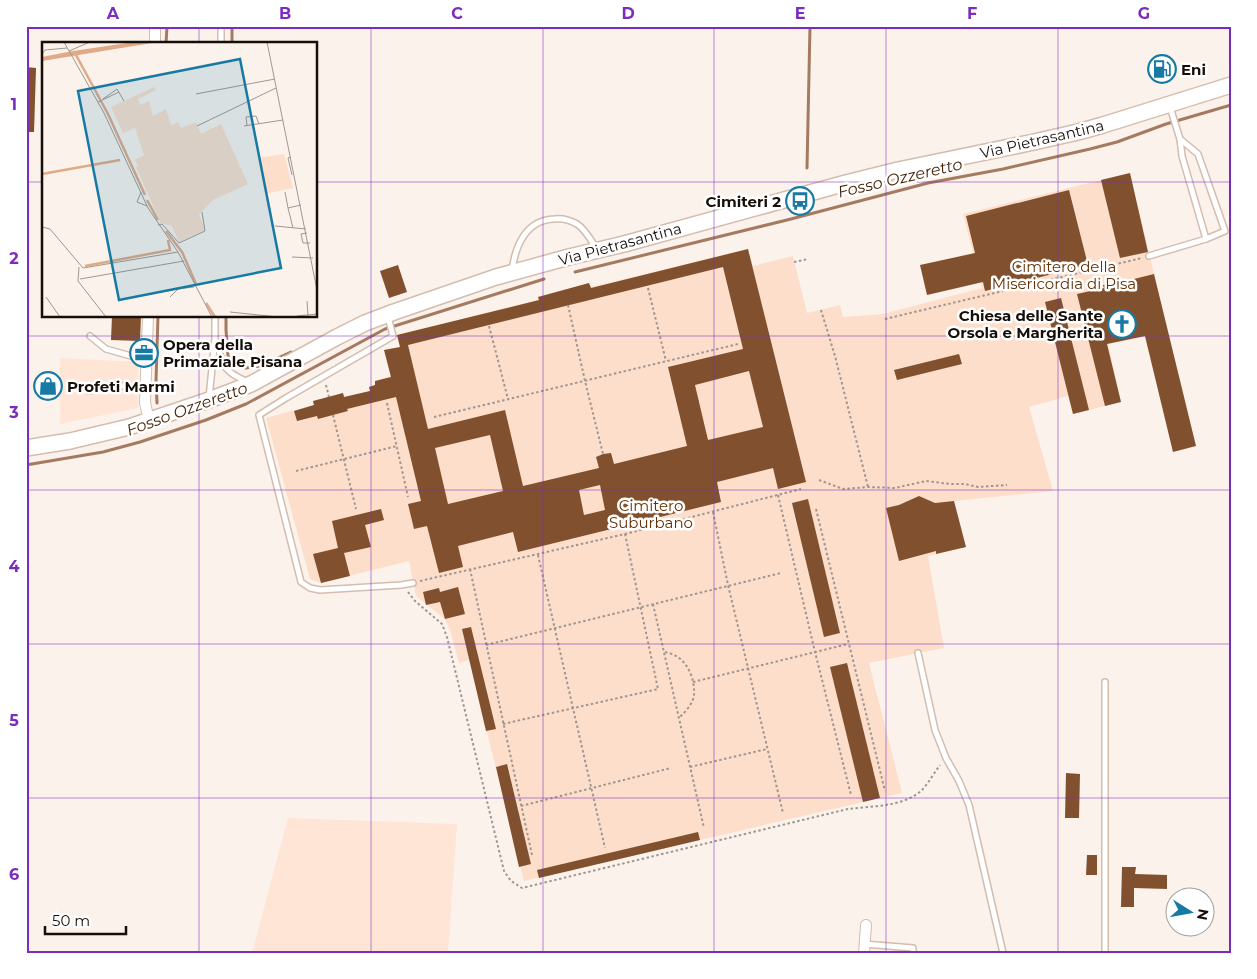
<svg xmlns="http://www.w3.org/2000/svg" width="1257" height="979" font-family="Montserrat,sans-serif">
<rect width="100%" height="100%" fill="#fcf2ec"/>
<g fill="#fee5d5">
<path d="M60 358 138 362V408L60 424Z"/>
<path d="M288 818 457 824 448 953H252Z"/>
</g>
<path fill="#fcdecb" d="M1130 173 1154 274 1173 452 1145 337 1108 344 1121 402 1073 414 1068 396 1029 407 1053 491 954 501 966 547 928 556 944 648 869 663 902 793 524 881 469 660 459 663 450 630 445 619 416 596 409 561 321 583 310 579 266 418 313 405V401L343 393 345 397 370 391 369 387 375 385V381L391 376 384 350 400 347 397 335 538 300V297L589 283 591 287 748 249 753 266 793 256 807 313 840 305 843 317 883 314 982 288 963 214Z"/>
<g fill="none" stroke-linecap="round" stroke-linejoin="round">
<g stroke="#a47b60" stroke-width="3">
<path d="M166 44 167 26"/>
<path d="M232 44V26"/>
<path d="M807 168 810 26"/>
<path d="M575 272 791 219 928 183 1003 169 1090 149 1117 142 1166 124 1231 105"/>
<path d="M226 316V330L228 356 233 364 246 368 260 366 291 352"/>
<path d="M157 403 156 381 158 316"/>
<path d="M26 465 103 452 140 442 206 420 246 404 385 329 544 279"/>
</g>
</g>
<g fill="#81502e" fill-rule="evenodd">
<path d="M26 67 36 68 34 132H26Z"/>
<path d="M1130 173 1148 252 1120 258 1101 180Z"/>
<path d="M1069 190 1088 265 985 291 983 282 927 295 920 265 975 253 966 216Z"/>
<path d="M748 249 806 482 778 489 773 468 717 482 721 502 518 552 513 532 458 546 463 567 439 573 427 526 414 529 408 504 421 501 396 397 347 409 348 411 318 419 317 416 297 421 294 411 314 405 313 401 343 393 344 397 370 391 369 387 375 385V381L391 377 384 350 400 347 397 335 539 300 538 297 589 283 591 288ZM723 267 743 349 668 367 687 446 614 464 611 453 603 454 596 457 599 468 523 486 505 410 428 429 408 345ZM749 371 763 427 708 440 695 385ZM490 435 503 491 448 504 435 448ZM600 485 605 510 584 515 579 490Z"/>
<path d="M398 265 407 292 389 298 380 271Z"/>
<path d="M1154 274 1196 446 1173 452 1145 336 1107 344 1121 402 1105 406 1077 294 1104 288 1103 285 1122 281V282Z"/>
<path d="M1061 298 1089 410 1073 414 1045 302Z"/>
<path d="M112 316H141L140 341 111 340Z"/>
<path d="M959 354 962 364 897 380 894 370Z"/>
<path d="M919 496 935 503 954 501 966 547 936 554V551L899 561 886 508 899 505Z"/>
<path d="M808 499 840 633 824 637 792 503Z"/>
<path d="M381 509 384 520 365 525 371 547 344 553 350 576 321 583 313 554 338 548 332 521Z"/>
<path d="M458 587 465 614 445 619 440 602 426 605 423 592 439 588 440 592Z"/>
<path d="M471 627 496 729 486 731 462 629Z"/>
<path d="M847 663 880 798 863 802 830 667Z"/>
<path d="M507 764 531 864 519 867 496 767Z"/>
<path d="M1066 773 1080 774 1079 818H1065Z"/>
<path d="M698 832 700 840 539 878 537 870Z"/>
<path d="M1087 855H1097V875H1086Z"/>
<path d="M1122 867H1136L1135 874 1167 875V889L1134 888V907H1121Z"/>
</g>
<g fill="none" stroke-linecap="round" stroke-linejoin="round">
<defs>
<g id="lane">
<path d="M221 44V26"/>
<path d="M1170 107 1180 139 1182 156 1206 239"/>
<path d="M1149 256 1206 239 1225 231 1198 154 1180 139"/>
<path d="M512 271C515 246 526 220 554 219 562 218 570 220 577 224 585 229 591 240 596 248"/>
<path d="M388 317 393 336 286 398 259 415 301 582 310 588 320 590 401 585 413 583"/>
<path d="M90 336 106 349 138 358H147"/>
<path d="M216 341C223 364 222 371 246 381"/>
<path d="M89 391 116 385 145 389"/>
<path d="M209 398 215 338V316"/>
<path d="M918 653 935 730 946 758 959 781 969 805 1003 953"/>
<path d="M864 944 913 948V953"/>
<path d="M1105 953V682"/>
</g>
<g id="street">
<path d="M155 44V26"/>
<path d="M148 316 145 403 149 420"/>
<path d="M864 953 866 925"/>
</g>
<path id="secondary" d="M26 448 70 441 129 427 209 400 251 384 337 337 365 323 394 312 496 277 569 257 624 244 846 183 898 170 1034 142 1078 132 1103 125 1231 85"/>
</defs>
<use href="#lane" stroke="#d4bdae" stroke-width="8"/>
<use href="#street" stroke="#d4bdae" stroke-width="12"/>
<use href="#secondary" stroke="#d4bdae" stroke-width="18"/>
<g stroke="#a09691" stroke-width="2" stroke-dasharray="2.5 2.5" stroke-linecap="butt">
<path d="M794 262 808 259"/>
<path d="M648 288 666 361"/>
<path d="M568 305 585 381 603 454"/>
<path d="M821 310 835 356 868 487"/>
<path d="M885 319 1142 258"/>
<path d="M489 326 508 399"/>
<path d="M326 385 329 397"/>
<path d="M387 403 408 497"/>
<path d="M333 415 356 509"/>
<path d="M434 417 738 344"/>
<path d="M296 471 397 446"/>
<path d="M819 480 843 489 868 487 895 488 926 481 950 484H965L978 487 1007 485"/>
<path d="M778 495 815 652 851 795"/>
<path d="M816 509 885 791"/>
<path d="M713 512 728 585 783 813"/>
<path d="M538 555 605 848"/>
<path d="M470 569 532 855"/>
<path d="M420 581 625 534 801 489"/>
<path d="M408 592 415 601 442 624 447 637 504 871 511 881 522 888 848 809C872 806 902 807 921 791 928 784 934 773 940 765"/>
<path d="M653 604 704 828"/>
<path d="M486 645 781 573"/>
<path d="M665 652C669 653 673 654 676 656 689 663 695 681 694 695 693 704 685 712 679 718"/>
<path d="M693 682 848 644"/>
<path d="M503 724 658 689 625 534"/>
<path d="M690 767 767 749"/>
<path d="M521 806 671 768"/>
</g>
<use href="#lane" stroke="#fff" stroke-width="5"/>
<use href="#street" stroke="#fff" stroke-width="10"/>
<use href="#secondary" stroke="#fff" stroke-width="15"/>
</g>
<path fill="none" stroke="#7b2cbf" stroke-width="1" stroke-opacity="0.55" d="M199 26V44M371 26V953M543 26V953M714 26V953M886 26V953M1058 26V953M26 182H44M316 182H1231M199 316V953M26 336H1231M26 490H1231M26 644H1231M26 798H1231"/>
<defs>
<symbol id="fuel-ring" viewBox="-11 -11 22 22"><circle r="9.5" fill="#fff" stroke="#167aa5" stroke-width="1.5"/><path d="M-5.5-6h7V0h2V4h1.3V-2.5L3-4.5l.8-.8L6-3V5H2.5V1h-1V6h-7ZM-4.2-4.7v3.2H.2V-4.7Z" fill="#167aa5"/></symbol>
<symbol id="bus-ring" viewBox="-11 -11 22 22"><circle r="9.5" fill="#fff" stroke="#167aa5" stroke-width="1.5"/><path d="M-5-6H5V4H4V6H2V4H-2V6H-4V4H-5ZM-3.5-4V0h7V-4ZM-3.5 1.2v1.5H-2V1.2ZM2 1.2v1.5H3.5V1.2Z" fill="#167aa5"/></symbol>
<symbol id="church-ring" viewBox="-11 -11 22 22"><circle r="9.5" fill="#fff" stroke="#167aa5" stroke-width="1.5"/><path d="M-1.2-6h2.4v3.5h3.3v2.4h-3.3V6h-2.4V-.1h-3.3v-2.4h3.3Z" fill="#167aa5"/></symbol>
<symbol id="office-ring" viewBox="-11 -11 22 22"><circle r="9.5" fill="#fff" stroke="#167aa5" stroke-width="1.5"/><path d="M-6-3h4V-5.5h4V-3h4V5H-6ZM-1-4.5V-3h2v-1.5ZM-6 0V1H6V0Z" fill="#167aa5"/></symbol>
<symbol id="shop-ring" viewBox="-11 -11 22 22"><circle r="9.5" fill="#fff" stroke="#167aa5" stroke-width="1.5"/><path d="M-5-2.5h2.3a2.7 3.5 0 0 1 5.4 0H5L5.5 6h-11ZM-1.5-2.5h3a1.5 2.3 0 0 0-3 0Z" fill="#167aa5"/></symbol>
</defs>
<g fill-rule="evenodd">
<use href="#fuel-ring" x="1146" y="53" width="32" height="32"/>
<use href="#bus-ring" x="784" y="185" width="32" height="32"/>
<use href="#church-ring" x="1106" y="308" width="32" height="32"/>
<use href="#office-ring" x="128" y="337" width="32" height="32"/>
<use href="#shop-ring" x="32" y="370" width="32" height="32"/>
</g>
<g text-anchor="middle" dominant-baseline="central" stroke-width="5" stroke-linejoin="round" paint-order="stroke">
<g font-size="15" font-weight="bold" fill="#160e09" stroke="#fff" text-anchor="start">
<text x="1181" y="69">Eni</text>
<text x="781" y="201" text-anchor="end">Cimiteri 2</text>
<text x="1103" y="315" text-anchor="end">Chiesa delle Sante<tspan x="1103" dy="17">Orsola e Margherita</tspan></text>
<text x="163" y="344">Opera della<tspan x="163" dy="17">Primaziale Pisana</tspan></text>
<text x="67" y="386">Profeti Marmi</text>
</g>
<g font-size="15" fill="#160e09" stroke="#fff">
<text transform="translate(1042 139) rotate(-13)">Via Pietrasantina</text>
<text transform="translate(620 244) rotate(-15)">Via Pietrasantina</text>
</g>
<g font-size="15" fill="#633105" stroke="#fff">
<text x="1064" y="266">Cimitero della<tspan x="1064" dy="17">Misericordia di Pisa</tspan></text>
<text x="651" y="505">Cimitero<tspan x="651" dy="17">Suburbano</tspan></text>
</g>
<g font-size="16" font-style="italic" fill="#421f03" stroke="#fff">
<text transform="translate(900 178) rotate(-13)">Fosso Ozzeretto</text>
<text transform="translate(187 409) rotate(-20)">Fosso Ozzeretto</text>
</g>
</g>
<g transform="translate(42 42)">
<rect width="275" height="275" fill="#fcf2ec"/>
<path d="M112 45 114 48 96 57 98 63 107 59 111 74 124 67 129 83 136 80 139 86 154 80 159 92 179 82 206 142 171 158 157 172 163 188 137 200 130 184 119 181 94 125 96 124 93 118 102 113 93 86 81 91 69 65ZM242 112 251 146 223 152 216 116Z" fill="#fcdecb"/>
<path d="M92 0H116L0 19V15L31 9Z" fill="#e1aa86"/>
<path fill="none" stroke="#e1aa86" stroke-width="2.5" d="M34 13 66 72 103 153M0 132 78 118M105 158 116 178M124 189 140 210 154 242M43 224 128 208 126 198M164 261 173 275"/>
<path fill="none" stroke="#a09791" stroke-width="1" d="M22 0 62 71 106 166 136 210 170 275M225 0 275 248M27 9 48 0M0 12 3 8 25 6M154 52 233 37M61 57 75 47 82 59M56 60 77 50M205 83 204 75 214 74 217 82M155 84 234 46M202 84 241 78M249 115 246 116 250 133M99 150 95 160 105 164M243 150 246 166M116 183 120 182 137 201 163 189 160 170M233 184 264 187M0 185 8 187 41 226 136 210M251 186 246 166 259 163M265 191 259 192 261 201H268M250 215 271 216M37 225 36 239 64 275M38 237 142 219M4 255 18 275M128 255 136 247 152 245M265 259 266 274M188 270 236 275M255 274 275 272"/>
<path fill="#167aa5" fill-opacity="0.15" stroke="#167aa5" stroke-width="2.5" d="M198 17 239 226 77 258 36 49Z"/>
<rect width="275" height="275" fill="none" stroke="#160e09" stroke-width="2.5"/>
</g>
<rect width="1257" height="979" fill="none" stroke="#ffffff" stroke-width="55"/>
<g transform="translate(1190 912) rotate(101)"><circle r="24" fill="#ffffff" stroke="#a29f9d"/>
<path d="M0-4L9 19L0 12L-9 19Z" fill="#167aa5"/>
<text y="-8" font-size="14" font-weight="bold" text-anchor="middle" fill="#160e09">N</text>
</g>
<path d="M45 926v8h81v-8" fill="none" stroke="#160e09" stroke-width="2.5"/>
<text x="52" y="926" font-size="15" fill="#160e09" stroke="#ffffff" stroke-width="4" paint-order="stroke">50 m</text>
<rect x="28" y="28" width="1202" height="924" fill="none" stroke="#7b2cbf" stroke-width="2"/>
<g font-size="16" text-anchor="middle" font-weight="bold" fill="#7b2cbf">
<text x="113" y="19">A</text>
<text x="285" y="19">B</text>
<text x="457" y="19">C</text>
<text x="628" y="19">D</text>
<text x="800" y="19">E</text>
<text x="972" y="19">F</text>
<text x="1144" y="19">G</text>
<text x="14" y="110">1</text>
<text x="14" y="264">2</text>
<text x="14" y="418">3</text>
<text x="14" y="572">4</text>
<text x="14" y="726">5</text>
<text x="14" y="880">6</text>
</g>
</svg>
